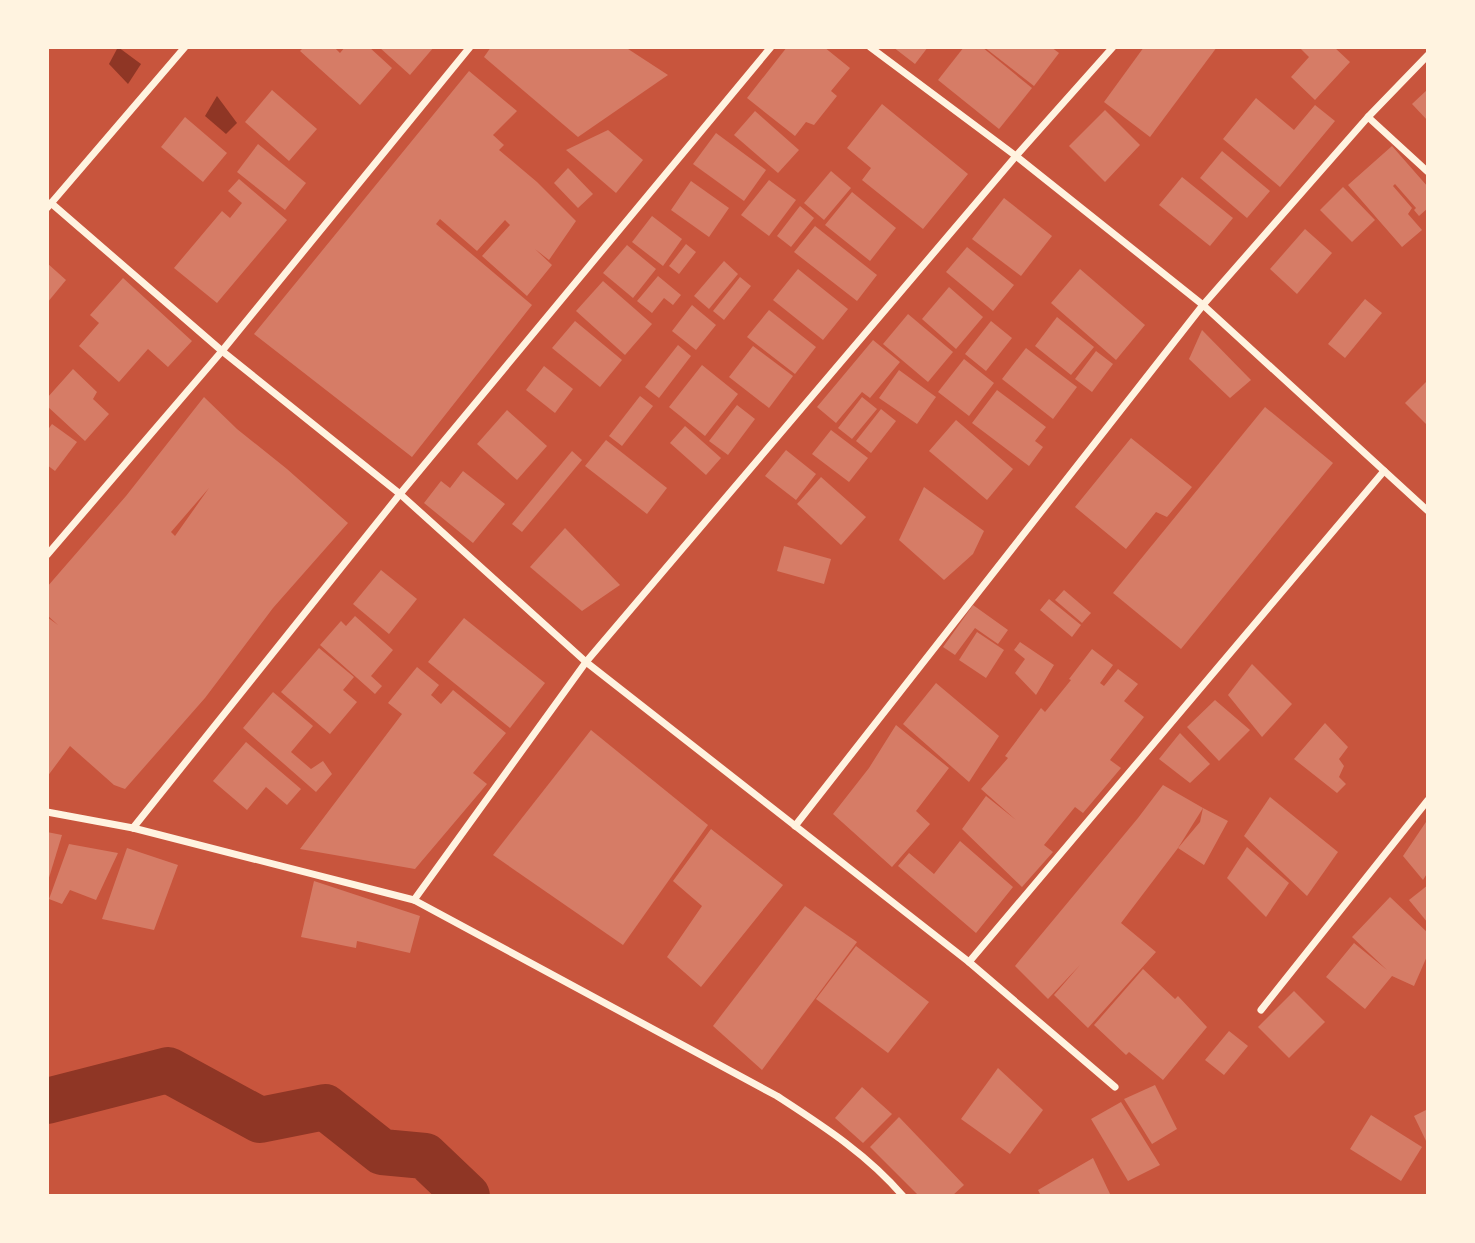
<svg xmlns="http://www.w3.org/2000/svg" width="1475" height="1243" font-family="Mulish,sans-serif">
<rect width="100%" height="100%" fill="#c8553d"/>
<g fill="#8f3625">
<path d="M118 47 141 64 128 84 109 64Z"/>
<path d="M217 96 237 123 226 134 205 116Z"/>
</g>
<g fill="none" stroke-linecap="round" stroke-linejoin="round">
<path stroke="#8f3625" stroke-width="46" d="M47 1101 168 1070 260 1120 325 1107 382 1152 425 1156 467 1196"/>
</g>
<g fill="#d67c66" fill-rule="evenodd">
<path d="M304 47H334L340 53 345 47H369L392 68 360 105 300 51Z"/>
<path d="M379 47H434L410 75Z"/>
<path d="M491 47H625L668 75 578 137 484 57Z"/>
<path d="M787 47H824L850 68 831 91 837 96 814 125 806 122 795 136 747 98Z"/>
<path d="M893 47H928L915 64Z"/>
<path d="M964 47H982L1032 88 999 129 938 80Z"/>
<path d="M984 47H1051L1059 53 1034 86Z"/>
<path d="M1144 47H1217L1150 137 1104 102Z"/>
<path d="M1299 47H1334L1350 62 1315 100 1291 77 1309 57Z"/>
<path d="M469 71 517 111 493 135 504 145 499 150 537 182 576 221 549 260 535 249 552 265 527 296 482 256 510 225 505 220 477 251 440 219 436 224 532 305 412 457 254 334Z"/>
<path d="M1428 89V121L1412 104Z"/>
<path d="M272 90 317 129 289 161 245 122Z"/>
<path d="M1256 98 1294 130 1315 105 1335 121 1280 187 1223 139Z"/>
<path d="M882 104 968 174 923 229 862 180 871 168 847 148Z"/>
<path d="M1105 110 1140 145 1105 182 1069 146Z"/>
<path d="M755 111 799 150 778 173 734 135Z"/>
<path d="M185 117 227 153 203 182 161 147Z"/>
<path d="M608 130 643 160 616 193 566 150Z"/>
<path d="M716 133 766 170 744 201 693 164Z"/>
<path d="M258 144 306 183 285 210 237 172Z"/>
<path d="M1392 146 1428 187V208L1419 216 1414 210 1416 208 1395 184 1393 186 1412 208 1408 214 1422 230 1402 247 1348 185Z"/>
<path d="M1222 151 1270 191 1247 218 1200 178Z"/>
<path d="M568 168 593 194 578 208 554 183Z"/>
<path d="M831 171 851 188 824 220 804 203Z"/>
<path d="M1182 177 1233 218 1210 246 1159 205Z"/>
<path d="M239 179 287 220 217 303 174 268 222 211 230 218 242 203 228 191Z"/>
<path d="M769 180 796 200 769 236 741 215Z"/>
<path d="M691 181 729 208 709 237 671 210Z"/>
<path d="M1343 187 1375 220 1352 242 1320 210Z"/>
<path d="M852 192 896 228 870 261 825 225Z"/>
<path d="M1004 198 1052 236 1021 276 972 239Z"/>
<path d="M800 206 814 218 791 247 777 236Z"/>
<path d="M652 216 682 239 663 266 632 242Z"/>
<path d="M815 226 877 275 857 301 794 252Z"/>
<path d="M1305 229 1332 253 1297 294 1270 269Z"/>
<path d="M686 244 696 252 679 274 669 266Z"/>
<path d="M627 245 656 269 633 298 603 273Z"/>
<path d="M967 247 1014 285 993 311 946 272Z"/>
<path d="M724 261 738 274 709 309 694 296Z"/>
<path d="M47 263 66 280 47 303Z"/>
<path d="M798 269 848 309 823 340 773 300Z"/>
<path d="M1080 269 1145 325 1116 360 1051 303Z"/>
<path d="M658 276 681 295 673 305 664 298 652 313 637 301Z"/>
<path d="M740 277 751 286 724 320 713 311Z"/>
<path d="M123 278 192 341 168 367 148 349 119 382 79 346 99 323 90 315Z"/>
<path d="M603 281 652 324 625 355 576 311Z"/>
<path d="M949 287 983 317 956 349 922 319Z"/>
<path d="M1365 299 1382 313 1345 358 1328 344Z"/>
<path d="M692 305 716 325 696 350 672 331Z"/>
<path d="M769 310 816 347 795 374 747 337Z"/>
<path d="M908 314 953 352 928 382 883 344Z"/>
<path d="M1057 317 1094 347 1071 375 1035 346Z"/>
<path d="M575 321 622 360 600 387 552 348Z"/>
<path d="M991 321 1012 338 986 371 965 354Z"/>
<path d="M1202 330 1251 380 1230 398 1189 359Z"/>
<path d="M873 340 900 362 870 398 862 392 836 423 817 407Z"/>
<path d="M678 345 691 356 659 398 645 387Z"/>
<path d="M753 346 793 376 769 408 729 377Z"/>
<path d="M1026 348 1077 387 1053 419 1002 379Z"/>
<path d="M1096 351 1113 364 1092 392 1075 379Z"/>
<path d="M964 359 994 383 969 416 938 392Z"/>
<path d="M702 365 738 394 705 436 669 407Z"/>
<path d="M544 366 573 389 555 413 526 390Z"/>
<path d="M73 369 97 392 93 399 109 414 85 441 47 406V398Z"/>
<path d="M899 370 936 397 917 424 879 398Z"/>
<path d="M1428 380V426L1405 403Z"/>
<path d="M997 390 1046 427 1035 441 1043 447 1029 466 972 423Z"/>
<path d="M640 396 653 406 622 446 609 436Z"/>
<path d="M204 397 237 429 287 469 348 523 273 608 205 698 125 789 114 785 70 746 47 777V617L58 625 47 615V587L126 496ZM209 488 175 536 171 532Z"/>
<path d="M862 397 877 409 852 439 838 428Z"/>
<path d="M737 405 755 419 728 455 709 441Z"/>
<path d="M1265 407 1333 463 1181 649 1113 593Z"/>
<path d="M881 409 896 421 871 453 856 441Z"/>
<path d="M507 410 547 446 517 480 477 444Z"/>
<path d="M956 420 1013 469 987 500 929 451Z"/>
<path d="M52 424 77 442 55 471 47 465V431Z"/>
<path d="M685 426 721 458 706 475 670 443Z"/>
<path d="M831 430 868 458 849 482 812 454Z"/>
<path d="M1131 438 1192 487 1167 517 1156 512 1126 549 1075 507Z"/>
<path d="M606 440 667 488 647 514 585 466Z"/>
<path d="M786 450 816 474 796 500 765 476Z"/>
<path d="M572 451 582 460 522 532 512 524Z"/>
<path d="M463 471 505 504 473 543 424 503 441 481 450 488Z"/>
<path d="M821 477 866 517 841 545 797 504Z"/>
<path d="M924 487 984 531 973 554 944 580 899 540Z"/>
<path d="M565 528 620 585 582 611 530 567Z"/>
<path d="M784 546 831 559 824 584 777 571Z"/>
<path d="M381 570 417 599 389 634 353 604Z"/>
<path d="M1064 590 1091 613 1082 623 1055 600Z"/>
<path d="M1049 599 1081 625 1072 637 1040 610Z"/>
<path d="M973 605 1008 630 998 644 975 628 955 655 943 647Z"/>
<path d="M355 616 393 650 371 676 382 686 375 694 320 645 341 621 346 626Z"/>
<path d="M464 618 545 683 510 728 428 662Z"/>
<path d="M977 632 1004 650 986 678 959 660Z"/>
<path d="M1020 642 1054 665 1036 695 1015 673 1025 659 1014 650Z"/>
<path d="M319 648 354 677 343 690 357 702 330 734 281 692Z"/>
<path d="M1092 649 1113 665 1100 683 1104 686 1118 669 1138 684 1124 701 1144 717 1110 760 1121 768 1083 813 1075 807 1044 845 1053 852 1022 887 962 829 986 796 1016 820 981 789 1008 758 1005 756 1041 708 1045 712 1071 680 1069 679Z"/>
<path d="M1252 664 1292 704 1262 737 1228 695Z"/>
<path d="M417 667 439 685 431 695 441 704 453 690 506 733 473 773 487 784 415 869 300 849 402 714 388 703Z"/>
<path d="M936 683 999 736 969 782 903 724Z"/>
<path d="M273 692 313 726 291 752 311 769 323 761 332 774 316 792 243 728Z"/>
<path d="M1215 700 1250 730 1219 761 1187 727Z"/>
<path d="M1325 723 1348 747 1339 759 1344 766 1339 777 1346 784 1337 793 1294 759Z"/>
<path d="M896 725 949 768 916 811 930 824 892 867 833 814 869 768Z"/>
<path d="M591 730 708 825 623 945 493 855Z"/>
<path d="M1180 733 1210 764 1190 783 1159 759Z"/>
<path d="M246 742 301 789 287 805 266 787 247 810 213 781Z"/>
<path d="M1163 785 1203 808 1178 848 1121 923 1156 952 1088 1028 1054 995 1080 965 1048 999 1015 966 1138 818Z"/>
<path d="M1270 797 1338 852 1307 896 1244 836Z"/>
<path d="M1203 808 1228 821 1204 865 1178 848 1200 822Z"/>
<path d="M1428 819V872L1423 880 1403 856Z"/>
<path d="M711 829 783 885 701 987 667 957 702 906 673 881Z"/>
<path d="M47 832 62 835 48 881H47Z"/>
<path d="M960 841 1013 887 976 933 898 866 909 853 934 874Z"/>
<path d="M69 844 118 853 96 900 70 890 62 904 49 899Z"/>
<path d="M1247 847 1289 883 1266 917 1227 878Z"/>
<path d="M127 848 178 865 154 930 102 919Z"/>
<path d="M314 881 420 916 410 953 357 941 356 948 301 937Z"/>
<path d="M1428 885V923L1409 900Z"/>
<path d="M1390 897 1428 933V954L1414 986 1392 976 1365 1009 1326 977 1354 943 1387 970 1352 937Z"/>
<path d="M805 906 857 942 762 1070 713 1026Z"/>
<path d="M856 946 929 1002 888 1053 816 999Z"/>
<path d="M1143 969 1175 999 1178 996 1207 1027 1163 1080 1129 1052 1126 1055 1094 1025Z"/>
<path d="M1294 991 1325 1022 1289 1058 1258 1027Z"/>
<path d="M1229 1031 1248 1046 1224 1075 1205 1060Z"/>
<path d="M998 1068 1043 1110 1010 1154 961 1119Z"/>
<path d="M1155 1085 1177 1129 1152 1144 1124 1099Z"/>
<path d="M862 1087 892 1114 863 1143 835 1118Z"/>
<path d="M1121 1102 1160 1165 1128 1181 1091 1119Z"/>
<path d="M1428 1109V1145L1414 1116Z"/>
<path d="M1371 1115 1422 1147 1401 1181 1350 1149Z"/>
<path d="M899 1117 964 1185 952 1196H919L870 1147Z"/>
<path d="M1093 1158 1111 1196H1041L1038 1190Z"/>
</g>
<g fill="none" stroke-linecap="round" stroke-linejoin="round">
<g stroke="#fff3e0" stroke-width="7">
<path d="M870 47 1016 156 1203 305 1428 511"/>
<path d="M1368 117 1428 172"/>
<path d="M51 203 222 351 400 494 586 662 969 962 1115 1087"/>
<path d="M47 208 185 47"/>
<path d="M47 555 222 351 470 47"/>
<path d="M47 812 133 828 414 900 777 1096C823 1126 867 1154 903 1196"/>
<path d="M795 826 1203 305 1368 117 1428 55"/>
<path d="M133 828 400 494 771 47"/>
<path d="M414 900 586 662 1016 156 1113 47"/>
<path d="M969 962 1384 471"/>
<path d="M1261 1010 1428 800"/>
</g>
</g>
<rect width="1475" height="1243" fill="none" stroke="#fff3e0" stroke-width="98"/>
</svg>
